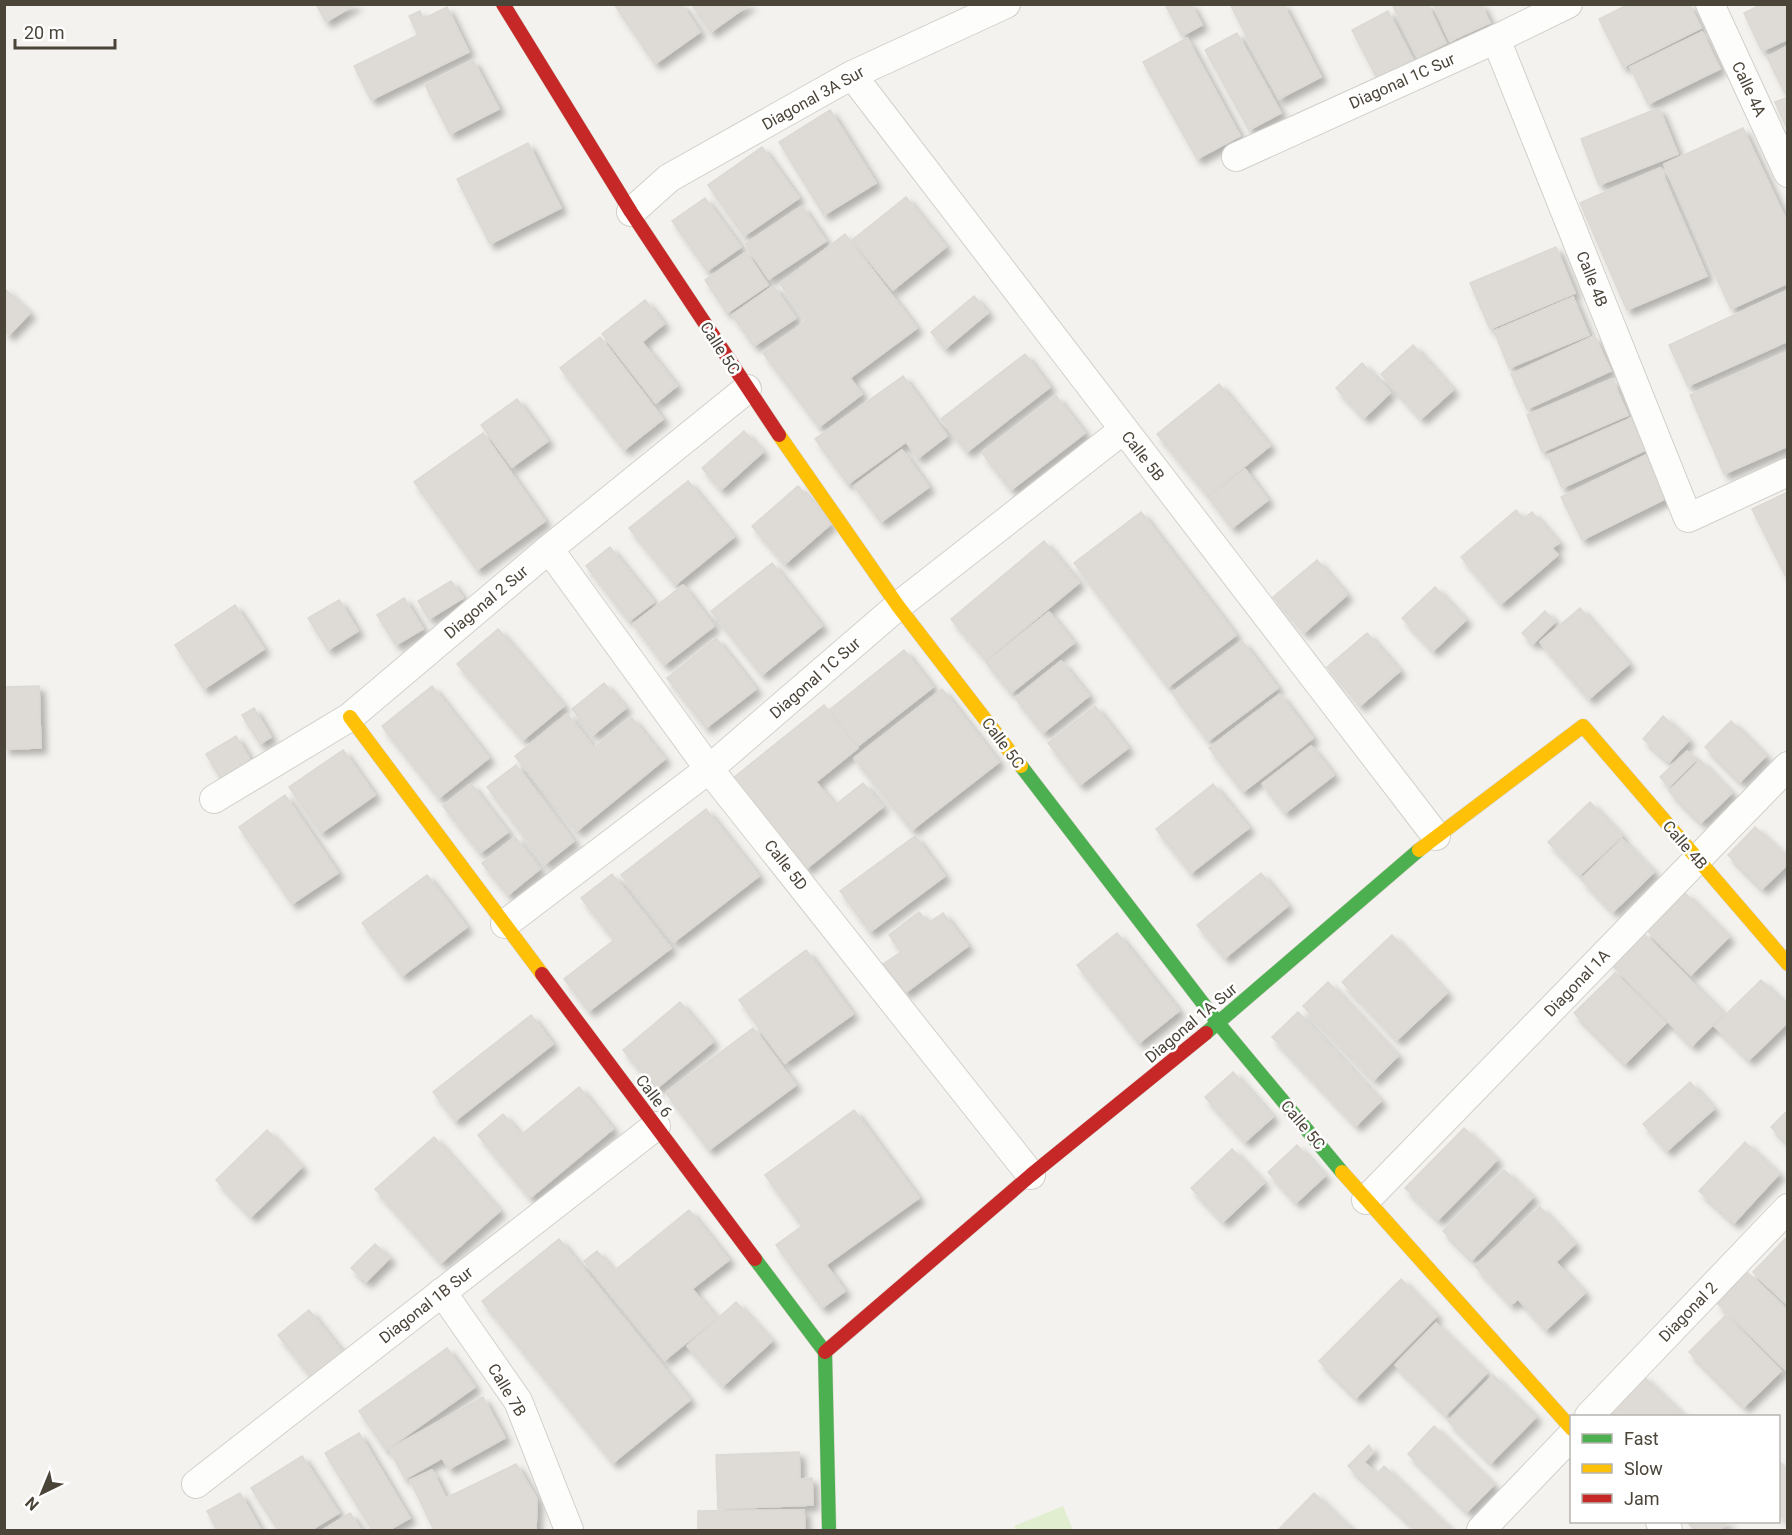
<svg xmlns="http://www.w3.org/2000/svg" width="1792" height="1535" font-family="Roboto,sans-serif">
<defs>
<filter id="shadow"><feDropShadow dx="5.5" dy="5.5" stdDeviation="3" flood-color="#0004"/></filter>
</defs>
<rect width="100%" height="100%" fill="#f4f2ee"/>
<path fill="#e1eecf" d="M1063 1506 1073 1530H1016L1014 1526Z"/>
<g fill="#dedbd6" stroke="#dcd9d4" stroke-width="1.5" filter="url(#shadow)">
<path d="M316 4H356L326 22Z"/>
<path d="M614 4H681L700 32 655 64Z"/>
<path d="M691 4H750L711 32Z"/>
<path d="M1165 4H1191L1202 25 1182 36Z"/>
<path d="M1230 4H1283L1321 77 1279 99Z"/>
<path d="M1392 4H1427L1446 43 1418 57Z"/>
<path d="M1433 4H1481L1490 23 1450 41Z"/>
<path d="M1629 4H1689L1701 28 1623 67 1599 19Z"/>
<path d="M1762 4H1788V39L1762 51 1744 13Z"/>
<path d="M447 7 469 52 371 100 354 66 418 35 409 16 420 11 423 19Z"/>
<path d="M1388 11 1415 64 1379 82 1352 30Z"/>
<path d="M1702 32 1720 69 1648 104 1630 67Z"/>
<path d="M1237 33 1281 113 1249 130 1205 50Z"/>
<path d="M1187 38 1240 136 1197 159 1143 62Z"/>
<path d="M1788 46V95H1786L1767 57Z"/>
<path d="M473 60 499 109 450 134 425 85Z"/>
<path d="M1788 97V131L1775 102Z"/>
<path d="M1659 108 1678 154 1599 185 1581 139Z"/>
<path d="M830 110 876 183 824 215 779 142Z"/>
<path d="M1743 128 1788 224V283L1731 309 1664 164Z"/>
<path d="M528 143 561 208 490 244 457 179Z"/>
<path d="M762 147 799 198 744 236 708 185Z"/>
<path d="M1660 168 1707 276 1627 310 1580 203Z"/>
<path d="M906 197 946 247 893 290 852 240Z"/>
<path d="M705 198 741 247 707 271 672 221Z"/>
<path d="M802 206 826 241 769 279 745 244Z"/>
<path d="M845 234 917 328 850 378 862 394 819 427 763 353 807 320 780 284Z"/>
<path d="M1556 247 1575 293 1490 329 1470 283Z"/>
<path d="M746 252 768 285 727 313 705 280Z"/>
<path d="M773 286 796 318 754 346 732 315Z"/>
<path d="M4 288 30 313 9 335 4 331Z"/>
<path d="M1788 290V341L1688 386 1669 345Z"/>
<path d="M974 296 988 313 945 349 931 332Z"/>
<path d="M1573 297 1589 335 1509 368 1494 331Z"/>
<path d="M645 300 664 324 642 342 677 386 656 403 602 334Z"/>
<path d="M1594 336 1611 371 1527 409 1511 374Z"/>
<path d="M600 337 663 419 624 450 560 368Z"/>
<path d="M1413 345 1453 390 1421 419 1381 374Z"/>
<path d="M1788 352V446L1724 474 1690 395Z"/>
<path d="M1025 354 1050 387 967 452 941 419Z"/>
<path d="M1362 363 1390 393 1364 418 1336 388Z"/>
<path d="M903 376 947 436 918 458 906 442 848 484 815 439Z"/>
<path d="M1612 379 1628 415 1542 452 1527 415Z"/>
<path d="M1219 384 1270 446 1208 496 1157 434Z"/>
<path d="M1056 396 1085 433 1011 490 982 453Z"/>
<path d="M517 399 548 441 512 467 481 425Z"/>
<path d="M1631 418 1646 450 1562 488 1548 455Z"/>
<path d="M744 431 763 452 721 490 702 468Z"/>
<path d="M483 433 545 521 477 570 414 482Z"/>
<path d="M902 450 929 487 881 522 854 486Z"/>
<path d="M1648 454 1669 497 1582 540 1561 497Z"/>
<path d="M1245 469 1268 500 1232 528 1208 497Z"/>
<path d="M688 481 734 537 675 585 629 528Z"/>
<path d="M798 486 831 524 785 564 752 526Z"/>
<path d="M1788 492V581L1752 509Z"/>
<path d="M1516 510 1523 519 1532 512 1559 543 1552 548 1558 555 1501 604 1461 557Z"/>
<path d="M1141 512 1236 635 1168 687 1074 563Z"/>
<path d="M1044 541 1079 583 986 660 951 619Z"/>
<path d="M610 547 654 602 629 621 586 566Z"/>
<path d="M1317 560 1347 595 1304 633 1273 597Z"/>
<path d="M772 563 822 626 762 675 711 611Z"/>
<path d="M451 581 463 598 429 619 418 601Z"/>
<path d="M683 585 714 626 664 665 633 624Z"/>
<path d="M1435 587 1466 620 1433 651 1402 618Z"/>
<path d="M404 598 423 629 396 645 377 615Z"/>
<path d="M339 600 358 631 328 650 308 618Z"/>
<path d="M235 605 264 649 204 689 175 645Z"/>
<path d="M1580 608 1629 664 1589 699 1540 642Z"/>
<path d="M1545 611 1555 622 1533 644 1522 633Z"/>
<path d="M1049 612 1074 643 1011 693 986 662Z"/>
<path d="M498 629 564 706 523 740 457 664Z"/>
<path d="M1367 633 1400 671 1360 706 1327 667Z"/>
<path d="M716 638 756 689 706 728 667 678Z"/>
<path d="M1242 641 1278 688 1208 741 1172 693Z"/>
<path d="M904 650 933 687 858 746 829 710Z"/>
<path d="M1061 661 1089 696 1043 733 1015 698Z"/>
<path d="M604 683 626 708 593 735 572 709Z"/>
<path d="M39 686 41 748 4 749V687Z"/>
<path d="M432 686 489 758 439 798 382 726Z"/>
<path d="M942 689 999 762 912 830 854 758Z"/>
<path d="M1280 694 1313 738 1243 792 1209 748Z"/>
<path d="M824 705 858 748 816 782 835 805 863 783 883 807 806 869 733 778Z"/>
<path d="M1095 706 1128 748 1080 785 1048 743Z"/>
<path d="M254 708 271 737 260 744 242 715Z"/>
<path d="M567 714 594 748 631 717 665 759 577 831 515 756Z"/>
<path d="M1663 716 1689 740 1669 762 1643 739Z"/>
<path d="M1731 721 1766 756 1740 782 1705 747Z"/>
<path d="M236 736 254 766 224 784 206 754Z"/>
<path d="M1311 746 1334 775 1285 813 1262 784Z"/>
<path d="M343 750 375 795 321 833 289 787Z"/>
<path d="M1687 751 1696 760 1669 787 1660 777Z"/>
<path d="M1700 760 1732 793 1701 823 1669 791Z"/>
<path d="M516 765 574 841 545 864 487 787Z"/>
<path d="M471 784 508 832 480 853 443 806Z"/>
<path d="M1213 784 1249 828 1191 873 1156 829Z"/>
<path d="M285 795 338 873 292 904 239 827Z"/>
<path d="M1590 802 1622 836 1580 875 1548 842Z"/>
<path d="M706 809 759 876 674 942 621 875Z"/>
<path d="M1755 827 1788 858V864L1762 889 1728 855Z"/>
<path d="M915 836 945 876 870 932 840 891Z"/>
<path d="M515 837 540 869 508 895 482 863Z"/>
<path d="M1622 839 1654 872 1613 912 1581 879Z"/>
<path d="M1261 873 1288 906 1225 958 1197 925Z"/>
<path d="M612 874 671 948 589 1011 564 979 614 940 581 898Z"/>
<path d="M427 875 467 927 402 976 362 923Z"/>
<path d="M1685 893 1729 937 1691 975 1647 930Z"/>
<path d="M919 912 928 923 943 913 968 946 905 993 883 964 901 952 889 935Z"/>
<path d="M1117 933 1179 1011 1139 1043 1077 965Z"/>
<path d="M1643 933 1724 1014 1692 1046 1611 964Z"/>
<path d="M1392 935 1447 993 1397 1040 1342 982Z"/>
<path d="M806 950 853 1014 785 1063 739 1000Z"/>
<path d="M1615 973 1666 1023 1625 1064 1574 1013Z"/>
<path d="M1761 980 1788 1007V1022L1749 1060 1714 1026Z"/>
<path d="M1328 982 1398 1056 1374 1080 1303 1006Z"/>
<path d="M680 1002 713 1042 656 1089 623 1050Z"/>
<path d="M1298 1012 1381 1101 1356 1126 1272 1037Z"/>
<path d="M531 1015 553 1044 455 1121 433 1092Z"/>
<path d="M753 1028 796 1085 709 1150 666 1093Z"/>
<path d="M1233 1072 1273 1117 1245 1142 1205 1097Z"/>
<path d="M1690 1082 1714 1109 1667 1151 1643 1124Z"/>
<path d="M579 1087 613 1129 530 1198 478 1135 503 1114 521 1135Z"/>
<path d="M854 1110 919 1198 826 1265 845 1291 822 1308 776 1245 802 1226 765 1175Z"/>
<path d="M1788 1110V1144L1771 1127Z"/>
<path d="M1464 1128 1497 1160 1438 1220 1405 1188Z"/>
<path d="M267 1130 302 1167 251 1217 216 1180Z"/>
<path d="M434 1137 500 1211 441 1263 375 1189Z"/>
<path d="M1745 1142 1779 1174 1734 1223 1699 1191Z"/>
<path d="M1297 1145 1325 1176 1296 1203 1268 1172Z"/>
<path d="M1232 1149 1264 1183 1223 1222 1191 1188Z"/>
<path d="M1504 1170 1533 1197 1472 1260 1443 1231Z"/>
<path d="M1540 1207 1575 1244 1556 1262 1585 1293 1546 1330 1518 1299 1511 1305 1475 1266Z"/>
<path d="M689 1210 729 1260 692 1289 717 1318 665 1360 584 1261 597 1251 614 1271Z"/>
<path d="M1786 1238 1788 1239V1305L1753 1272Z"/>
<path d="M559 1239 690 1400 613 1463 482 1301Z"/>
<path d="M375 1244 390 1258 366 1282 351 1268Z"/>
<path d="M1747 1272 1788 1311V1372L1717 1303Z"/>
<path d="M1401 1279 1437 1316 1356 1398 1319 1361Z"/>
<path d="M736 1302 772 1341 723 1386 687 1346Z"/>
<path d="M309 1310 343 1353 312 1378 278 1335Z"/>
<path d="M1726 1315 1781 1371 1744 1407 1689 1352Z"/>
<path d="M1436 1323 1487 1373 1446 1415 1395 1365Z"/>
<path d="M447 1348 475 1387 386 1450 359 1411Z"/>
<path d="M1493 1375 1536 1417 1491 1463 1448 1421Z"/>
<path d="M1643 1376 1684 1416H1607Z"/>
<path d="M483 1397 505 1438 449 1469 442 1458 405 1479 389 1449Z"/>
<path d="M1434 1426 1494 1485 1467 1512 1408 1454Z"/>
<path d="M359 1433 410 1518 389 1530H372L325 1453Z"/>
<path d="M1369 1445 1373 1452 1364 1462 1377 1474 1384 1466 1451 1530H1417L1348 1466Z"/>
<path d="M799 1452 800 1479 812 1478 813 1505 718 1509 716 1455Z"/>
<path d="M302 1456 339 1513 311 1530H278L251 1488Z"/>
<path d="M1778 1460 1788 1470V1523L1778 1513Z"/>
<path d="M516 1464 537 1499 536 1530H434L410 1480 432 1470 446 1498Z"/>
<path d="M240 1493 261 1530H217L207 1511Z"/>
<path d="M1314 1493 1352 1530 1279 1529Z"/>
<path d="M804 1510 805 1530H698V1511Z"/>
<path d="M350 1513 361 1530H323Z"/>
<path d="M1687 1522H1729L1719 1530H1695Z"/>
</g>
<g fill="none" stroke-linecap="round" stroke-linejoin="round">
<defs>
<g id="street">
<path d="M1710 4 1788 173"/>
<path d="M1496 39 1688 518 1788 472"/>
<path d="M852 75 1436 836"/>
<path d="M1236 157 1496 39 1568 4"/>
<path d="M631 212 669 178 852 75 1006 4"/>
<path d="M549 549 709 769 1031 1175"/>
<path d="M214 799 350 717 549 549 747 389"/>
<path d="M505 924 709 769 898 606 1123 430"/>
<path d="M1366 1200 1788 766"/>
<path d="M442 1292 518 1401 569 1530"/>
<path d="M1589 1416 1788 1208"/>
<path d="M196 1484 656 1126"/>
<path d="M1660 1522 1668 1530"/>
<path d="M1481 1530 1572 1435"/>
</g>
<g id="fast">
<path d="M1021 766 1218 1023 1342 1172"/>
<path d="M1206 1033 1419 850"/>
<path d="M755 1259 825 1352 829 1530"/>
</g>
<g id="slow">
<path d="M779 435 898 606 1021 766"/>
<path d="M350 717 542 974"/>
<path d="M1419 850 1583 726 1788 964"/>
<path d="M1342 1172 1572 1429"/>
</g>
<g id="jam">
<path d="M503 4 631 212 779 435"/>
<path d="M542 974 755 1259"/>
<path d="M825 1352 1031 1175 1206 1033"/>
</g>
</defs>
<use href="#street" stroke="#d2d0cb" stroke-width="30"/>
<use href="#fast" stroke="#d3cfc5" stroke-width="15"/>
<use href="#slow" stroke="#d3cfc5" stroke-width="15"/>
<use href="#jam" stroke="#d3cfc5" stroke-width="15"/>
<use href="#street" stroke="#fdfdfc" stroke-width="28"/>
<use href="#fast" stroke="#4caf50" stroke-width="14"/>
<use href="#slow" stroke="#ffc107" stroke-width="14"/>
<use href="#jam" stroke="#c62828" stroke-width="14"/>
</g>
<g text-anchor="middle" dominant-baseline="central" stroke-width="5" stroke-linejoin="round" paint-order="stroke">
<g font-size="16" fill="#4b4439" stroke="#fff">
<text transform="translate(1402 81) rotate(-24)">Diagonal 1C Sur</text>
<text transform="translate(1749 89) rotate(65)">Calle 4A</text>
<text transform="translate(813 98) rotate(-29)">Diagonal 3A Sur</text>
<text transform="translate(1592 279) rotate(68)">Calle 4B</text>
<text transform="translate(720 348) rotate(57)">Calle 5C</text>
<text transform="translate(1143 456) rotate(52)">Calle 5B</text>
<text transform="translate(486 602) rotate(-40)">Diagonal 2 Sur</text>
<text transform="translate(815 678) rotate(-41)">Diagonal 1C Sur</text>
<text transform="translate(1003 743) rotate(53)">Calle 5C</text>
<text transform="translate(1685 845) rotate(49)">Calle 4B</text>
<text transform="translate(786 865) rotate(52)">Calle 5D</text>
<text transform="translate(1577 983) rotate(-46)">Diagonal 1A</text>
<text transform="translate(1191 1023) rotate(-40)">Diagonal 1A Sur</text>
<text transform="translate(654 1096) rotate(53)">Calle 6</text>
<text transform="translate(1303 1125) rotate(50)">Calle 5C</text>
<text transform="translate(426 1305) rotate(-38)">Diagonal 1B Sur</text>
<text transform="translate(1688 1312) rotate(-46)">Diagonal 2</text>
<text transform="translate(507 1390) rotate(59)">Calle 7B</text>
</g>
</g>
<rect width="1792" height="1535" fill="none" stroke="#4b4439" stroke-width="12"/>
<rect x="1570" y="1415" width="210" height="108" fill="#ffffff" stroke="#b7b4b0" stroke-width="1.5"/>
<rect x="1582" y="1434" width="30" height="9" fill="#4caf50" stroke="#b7b4b0" stroke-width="1.5"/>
<text x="1624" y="1445" font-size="18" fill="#4b4439">Fast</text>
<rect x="1582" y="1464" width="30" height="9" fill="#ffc107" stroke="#b7b4b0" stroke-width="1.5"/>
<text x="1624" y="1475" font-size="18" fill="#4b4439">Slow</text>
<rect x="1582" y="1494" width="30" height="9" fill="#c62828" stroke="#b7b4b0" stroke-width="1.5"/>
<text x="1624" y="1505" font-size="18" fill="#4b4439">Jam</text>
<g transform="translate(42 1493) rotate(223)" stroke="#ffffff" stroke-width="4.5" paint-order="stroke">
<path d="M0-4.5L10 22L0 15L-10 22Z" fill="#4b4439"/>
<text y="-9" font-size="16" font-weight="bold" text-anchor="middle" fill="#4b4439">N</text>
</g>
<path d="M15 39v9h100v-9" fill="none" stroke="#4b4439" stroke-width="3"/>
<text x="24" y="39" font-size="18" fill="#4b4439" stroke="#ffffff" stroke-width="4.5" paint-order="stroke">20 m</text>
</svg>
